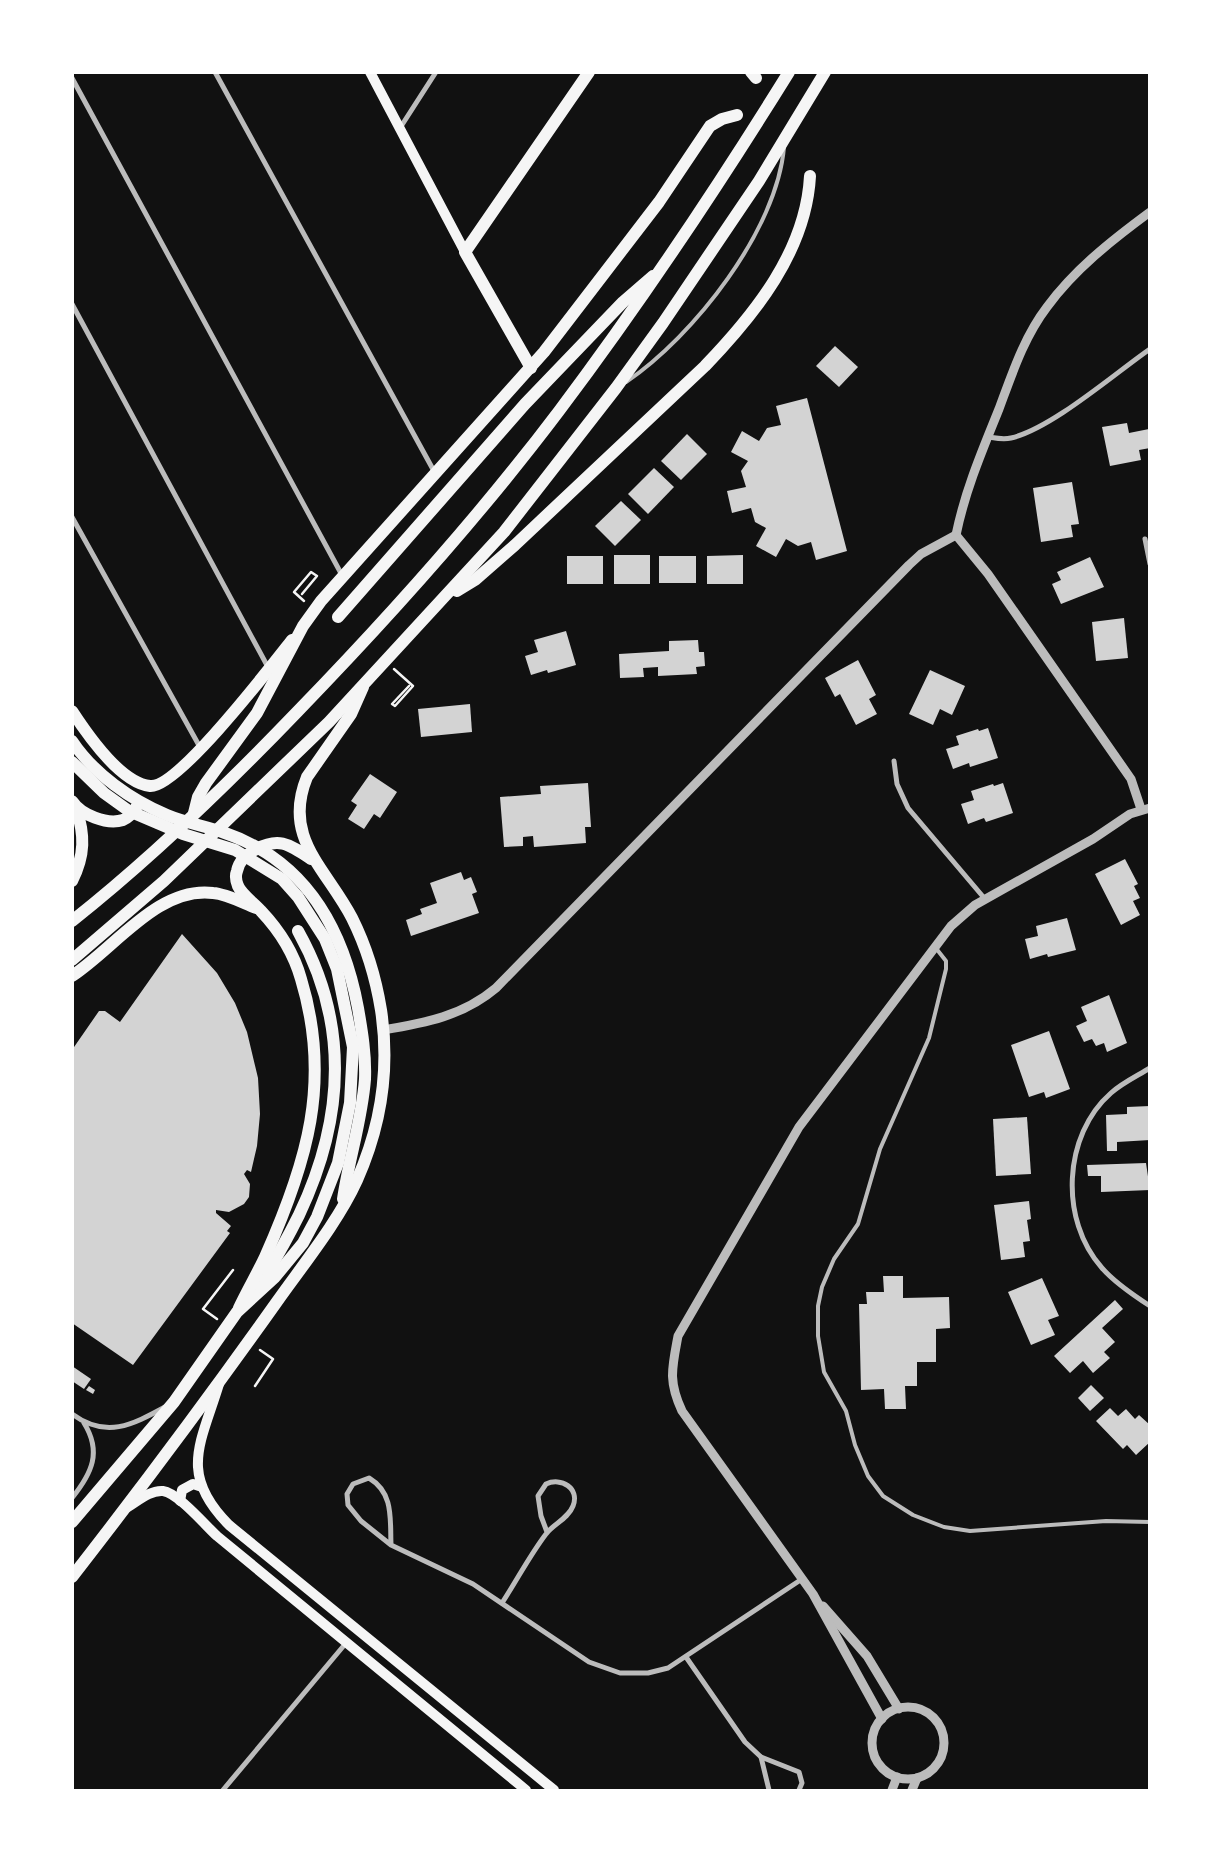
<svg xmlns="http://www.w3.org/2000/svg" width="1222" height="1863" font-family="Helvetica,sans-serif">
<rect width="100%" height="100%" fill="#111"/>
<g fill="#d3d3d3">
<path d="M835 346 858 367 839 387 816 366Z"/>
<path d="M807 398 847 551 816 560 811 542 798 546 786 539 776 557 756 546 766 528 755 522 751 508 732 513 727 491 746 487 741 471 748 461 731 452 742 431 759 441 767 428 781 425 776 406Z"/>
<path d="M1127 423 1129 433 1149 429 1150 448 1139 450 1141 460 1110 466 1102 427Z"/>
<path d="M687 434 707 454 681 480 661 461Z"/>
<path d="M654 468 674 487 648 514 628 494Z"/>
<path d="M1072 482 1079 524 1071 525 1073 537 1041 542 1033 488Z"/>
<path d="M621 501 641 520 615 546 595 526Z"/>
<rect x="614" y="555" width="36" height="29"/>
<path d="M743 555V584H707V556Z"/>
<rect x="567" y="556" width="36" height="28"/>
<rect x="659" y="556" width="37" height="27"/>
<path d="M1090 557 1104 587 1061 604 1052 584 1061 580 1057 572Z"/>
<path d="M1124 618 1128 658 1096 661 1092 622Z"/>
<path d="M566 631 576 665 548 673 547 670 531 675 525 656 538 652 534 640Z"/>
<path d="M698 640 699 652H704L705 666 696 667 697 674 658 676V667L643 668 644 677 620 678 619 654 669 651V641Z"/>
<path d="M858 660 876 695 869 699 877 714 856 725 840 694 835 697 825 678Z"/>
<path d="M930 670 965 686 952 715 940 709 933 725 909 714Z"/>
<path d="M470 704 472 732 421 737 418 709Z"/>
<path d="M988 728 998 758 970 767 969 763 953 769 946 749 959 745 956 736 978 729 979 731Z"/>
<path d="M370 774 397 792 380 818 374 814 364 829 348 819 357 805 351 801Z"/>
<path d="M588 783 591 827H585L586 843 534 847 533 836 523 837V846L504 847 500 797 541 794 540 786Z"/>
<path d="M1003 783 1013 813 986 822 984 818 968 824 961 804 974 800 971 791 993 784 994 786Z"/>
<path d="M1125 859 1138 884 1134 886 1140 898 1133 901 1140 915 1121 925 1095 874Z"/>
<path d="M461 872 464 880 471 877 477 892 472 894 479 913 411 936 406 920 422 914 420 909 437 903 430 883Z"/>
<path d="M1067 918 1076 950 1048 957 1047 954 1030 959 1025 939 1038 936 1036 926Z"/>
<path d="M182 934 217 973 235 1003 247 1032 258 1078 260 1114 257 1146 251 1172 247 1170 244 1174 250 1184 249 1197 244 1204 229 1212 216 1210V1213L231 1226 227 1231 230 1233 133 1365 72 1323V1050L99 1011H105L120 1022Z"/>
<path d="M1109 995 1127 1043 1107 1052 1104 1043 1096 1046 1092 1039 1084 1042 1076 1026 1087 1021 1081 1007Z"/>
<path d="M1049 1031 1070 1089 1046 1098 1044 1092 1029 1097 1011 1045Z"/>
<path d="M1150 1106V1140L1117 1142V1151H1107L1106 1115 1127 1114V1107Z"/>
<path d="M1027 1117 1031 1174 996 1176 993 1119Z"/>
<path d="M1146 1163 1150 1190 1101 1192V1176H1088L1087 1165Z"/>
<path d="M1029 1201 1031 1219 1027 1220 1030 1241 1023 1242 1025 1257 1001 1260 994 1205Z"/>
<path d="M883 1276H903V1298L949 1297 950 1328 936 1329V1362H917V1386H905L906 1409H885L884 1389 861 1390 859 1304H867L866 1292H884Z"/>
<path d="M1042 1278 1059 1316 1048 1320 1055 1335 1031 1345 1008 1292Z"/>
<path d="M1115 1300 1123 1309 1102 1328 1115 1342 1104 1352 1110 1358 1093 1373 1083 1361 1070 1373 1054 1356Z"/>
<path d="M72 1366 91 1379 84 1389 72 1381Z"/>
<path d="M1091 1385 1104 1398 1090 1411 1078 1398Z"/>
<path d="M89 1386 95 1390 93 1394 86 1390Z"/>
<path d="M1110 1408 1118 1416 1126 1409 1135 1419 1139 1415 1150 1425V1442L1136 1455 1127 1445 1123 1449 1096 1421Z"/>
</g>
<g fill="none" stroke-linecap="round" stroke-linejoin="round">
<g stroke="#f5f5f5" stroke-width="2.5">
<path d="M302 594 317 576 311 572 294 592 304 601"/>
<path d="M394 669 413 686 395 706 392 704 409 686"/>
<path d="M217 1319 203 1309 233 1270"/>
<path d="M255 1386 273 1359 260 1350"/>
</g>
<g stroke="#bcbcbc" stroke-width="4">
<path d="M626 382C694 336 777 230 784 147"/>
<path d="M935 947 946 961V969L929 1038 880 1149 858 1224 834 1259 822 1287 818 1306V1336L824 1372 846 1411 855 1445 868 1476 883 1496 913 1515 944 1527 970 1531 1106 1521 1150 1522"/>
</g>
<g stroke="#bcbcbc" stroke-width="5">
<path d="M215 72 435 473"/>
<path d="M72 78 343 577"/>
<path d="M400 128 436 72"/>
<path d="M72 304 269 669"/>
<path d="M988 437C995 438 1003 440 1011 438 1051 429 1114 374 1150 349"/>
<path d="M72 517 201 749"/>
<path d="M1145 539 1150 564"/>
<path d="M894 761 897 784 908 808 985 899"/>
<path d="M1150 1068C1137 1076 1122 1083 1111 1093 1063 1135 1059 1220 1102 1268 1115 1283 1133 1295 1150 1306"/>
<path d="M72 1414C106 1439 132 1425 165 1407"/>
<path d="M72 1498C92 1473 102 1452 84 1423"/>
<path d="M391 1545C390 1519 394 1493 369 1478L353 1484 347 1494 348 1505 361 1521 391 1545 473 1584 589 1662 620 1673H648L668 1668 802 1579"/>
<path d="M502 1603C517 1580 530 1555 546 1534 553 1524 568 1519 573 1506 580 1488 561 1477 546 1484L538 1496 541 1516 547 1532"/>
<path d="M686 1657 745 1742 761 1757 799 1772 802 1783 799 1790"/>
<path d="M761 1757 769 1790"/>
<path d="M223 1790 346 1643"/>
</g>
<g stroke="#bcbcbc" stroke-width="9">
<path d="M956 535C965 491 982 451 999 409 1012 374 1024 337 1047 307 1075 269 1112 240 1150 212"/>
<path d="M956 535 988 574 1131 779 1141 809"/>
<path d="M383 1030C425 1023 463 1016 496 988L909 565 921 554 956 535"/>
<path d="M823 1606 867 1656 899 1709"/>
<circle cx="908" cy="1743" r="36"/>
<path d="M882 1719 813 1594 682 1411C668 1381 672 1368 678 1336L799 1127 951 926 975 905 1093 839 1130 814 1150 808"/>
<path d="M892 1790 897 1777"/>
<path d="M912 1790 917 1778"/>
</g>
<g stroke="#f5f5f5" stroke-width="10">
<path d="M370 72 465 252"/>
<path d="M219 1384C201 1443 178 1474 229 1525L554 1790"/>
<path d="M180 1501 182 1490 193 1484 202 1487"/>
<path d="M128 1507C138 1501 150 1490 163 1491 178 1493 205 1525 217 1536L526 1790"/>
</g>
<g stroke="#f5f5f5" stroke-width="12">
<path d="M751 72 756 78"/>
<path d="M531 368 465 252 589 72"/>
<path d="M338 617 525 404 623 302 653 276"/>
<path d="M72 711C87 734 121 783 150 786 177 789 273 664 292 640"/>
<path d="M72 741C94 774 131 800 167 815 186 823 206 826 225 833 306 861 343 928 358 1008 362 1031 366 1055 365 1079 362 1120 349 1158 343 1199"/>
<path d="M72 762 104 793 129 811 183 834 235 850 282 879 298 897 325 939 337 969 353 1047 350 1103 338 1163 317 1217 303 1243 275 1277 237 1312 174 1402 72 1522"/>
<path d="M72 801C81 815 107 825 123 820 128 818 134 811 137 806"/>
<path d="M72 976C115 948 158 886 213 893 227 894 243 903 256 908"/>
<path d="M257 1287C274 1264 286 1241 299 1215 344 1120 350 1024 298 931"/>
<path d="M239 1308C247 1291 257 1274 265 1257 307 1163 332 1081 301 979 294 954 279 930 261 911 254 903 242 895 238 886 236 881 235 876 237 871 239 861 245 856 253 851 278 836 289 844 311 859"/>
<path d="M72 1577C142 1487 210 1396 276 1303 302 1266 338 1222 357 1180 381 1126 390 1069 381 1010 376 979 366 946 352 918 326 868 282 838 307 777L351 714 363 687"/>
</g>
<g stroke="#f5f5f5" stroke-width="12">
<path d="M457 591 475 580 515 545 705 366C755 314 806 251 810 176"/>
<path d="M194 813 198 797 206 783 257 713 303 626 321 601 544 352 659 202 710 126 722 119 737 115"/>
<path d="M72 881C85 855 85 835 76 808"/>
<path d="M72 921C153 857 227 785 298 711 390 616 479 517 559 411 641 302 717 188 789 72"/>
<path d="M72 960 164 881 329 722 504 532 616 388 663 323 759 181 825 72"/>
</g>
</g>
<rect width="1222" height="1863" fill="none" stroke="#ffffff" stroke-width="148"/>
</svg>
